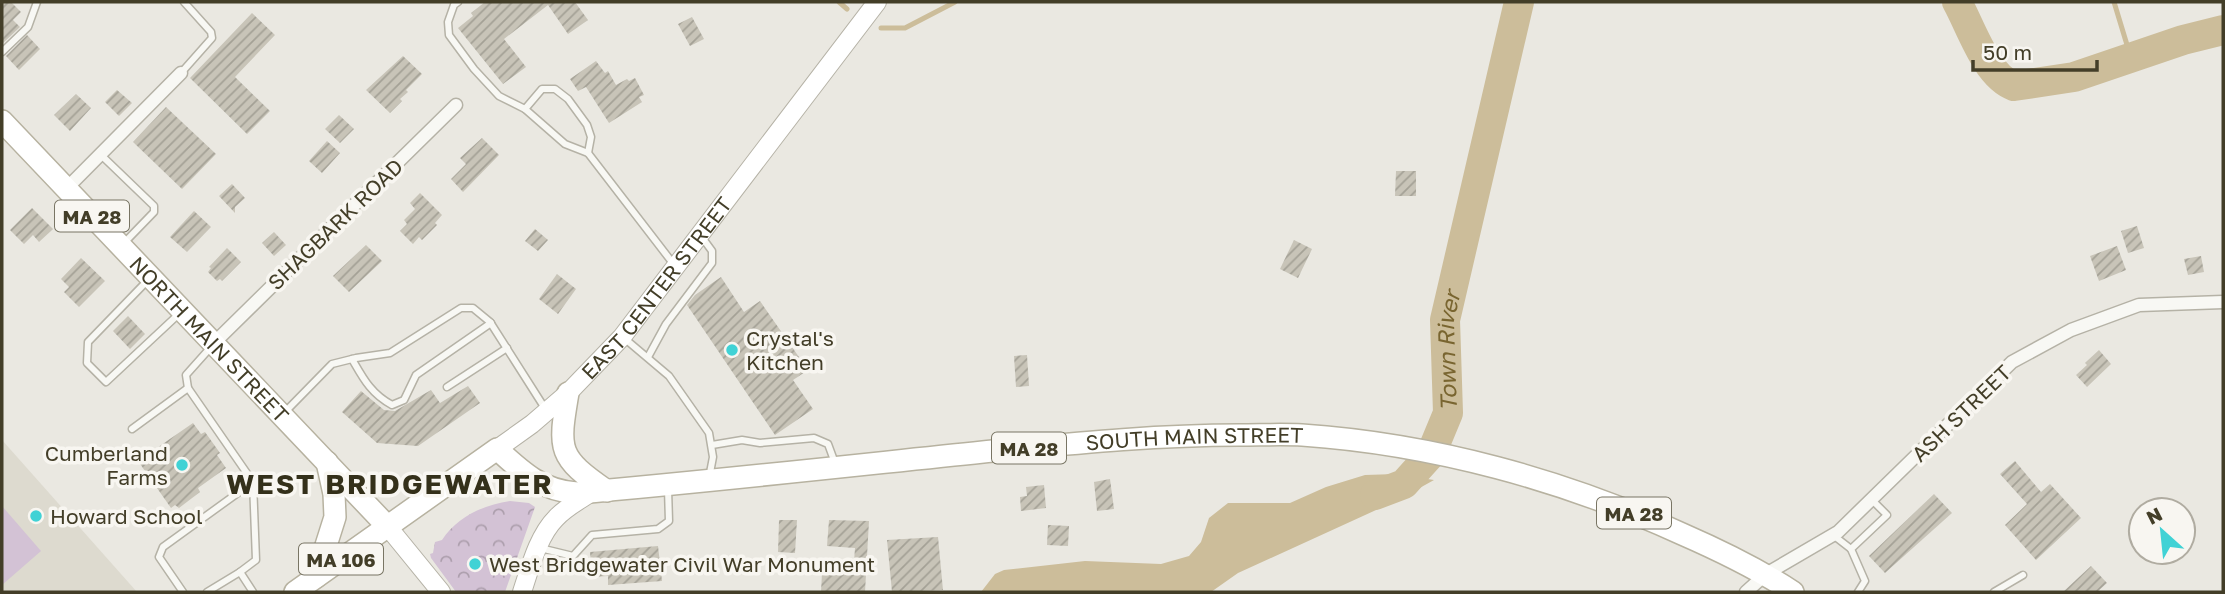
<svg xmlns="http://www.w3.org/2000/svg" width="2225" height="594" font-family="'Golos Text',sans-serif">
<defs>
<pattern id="park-crowns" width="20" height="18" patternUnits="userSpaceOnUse" patternTransform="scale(1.75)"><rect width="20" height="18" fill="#d3c2d5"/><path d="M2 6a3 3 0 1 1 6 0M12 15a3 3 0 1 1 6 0" fill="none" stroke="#ad9fad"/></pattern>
<pattern id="building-hatch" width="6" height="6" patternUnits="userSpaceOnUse" patternTransform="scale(1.75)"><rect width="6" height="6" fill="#c8c4b8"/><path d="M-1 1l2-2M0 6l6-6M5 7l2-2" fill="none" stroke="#a4a196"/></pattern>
</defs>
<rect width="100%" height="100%" fill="#eae8e1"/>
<path fill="#dddacf" d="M2 440 137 592H2Z"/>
<path fill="url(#park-crowns)" d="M510 501 529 503 535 507 505 592H456L431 558 430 554 433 553 435 542 442 540C457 517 483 505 510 501Z"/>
<path fill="#d3c2d5" d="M2 506 41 551 2 585Z"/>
<path fill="#ccbd9a" d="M1396 474 1434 480 1398 500 1238 573 1211 592H981L995 574 1004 570 1085 561 1161 564 1189 556 1201 542 1209 518 1228 503H1290L1326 487 1365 475Z"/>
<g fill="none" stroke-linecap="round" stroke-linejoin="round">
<g stroke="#ccbd9a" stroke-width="5">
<path d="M839 2 847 9"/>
<path d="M2114 2 2131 58"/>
<path d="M881 28H905L955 2"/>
</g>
<g stroke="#ccbd9a" stroke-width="30">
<path d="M1957 2C1971 27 1986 76 2014 86L2074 77 2183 40 2223 30"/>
<path id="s1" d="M1375 495 1404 484 1431 454 1448 413 1445 320 1519 2"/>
</g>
</g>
<g fill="url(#building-hatch)">
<path d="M2 2H11L21 12 13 20 20 27 2 44Z"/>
<path d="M485 2H575L588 20 568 34 548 5 504 39 526 67 503 84 458 28 473 16 471 13Z"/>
<path d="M252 13 275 35 235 77 270 111 247 134 190 78Z"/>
<path d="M692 17 704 39 690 46 678 24Z"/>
<path d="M27 35 40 49 19 70 6 56Z"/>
<path d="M403 56 422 74 406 90 408 92 400 99 402 101 390 113 366 90Z"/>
<path d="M596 61 605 73 608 71 616 85 627 79 629 81 635 78 644 95 639 97 642 102 609 123 586 87 578 91 570 79Z"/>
<path d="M117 90 132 103 119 116 105 102Z"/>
<path d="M76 94 91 108 70 131 54 115Z"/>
<path d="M166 107 216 154 182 189 133 142Z"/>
<path d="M339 115 354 129 340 143 325 129Z"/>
<path d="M482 138 499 155 463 192 451 179 466 164 460 158Z"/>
<path d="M327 141 340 153 322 173 309 161Z"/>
<path d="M1396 171H1416V196H1395Z"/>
<path d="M232 184 245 198 235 207V213L219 196Z"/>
<path d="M420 193 442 215 435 223 437 225 422 240 419 237 413 244 400 231 407 224 404 220 415 209 410 203Z"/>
<path d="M32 208 53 229 39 242 33 235 24 244 10 230Z"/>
<path d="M194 211 211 227 187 252 170 237Z"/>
<path d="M2137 226 2144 248 2128 253 2121 231Z"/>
<path d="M535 229 548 240 538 251 525 241Z"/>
<path d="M274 232 286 245 274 256 262 243Z"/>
<path d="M1294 240 1312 249 1298 278 1280 269Z"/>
<path d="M366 245 382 261 349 292 333 276Z"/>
<path d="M2117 246 2126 270 2099 281 2090 256Z"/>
<path d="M227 248 241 262 222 281 220 279 217 281 208 272 211 268 209 267Z"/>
<path d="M2201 256 2204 272 2188 275 2184 259Z"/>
<path d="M81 258 105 281 79 307 64 292 69 287 61 279Z"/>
<path d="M557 274 576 289 558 314 539 299Z"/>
<path d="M721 277 744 312 760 301 808 370 793 380 813 409 775 435 687 305 695 295Z"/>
<path d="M128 316 145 334 130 349 113 331Z"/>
<path d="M2099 350 2111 364 2087 387 2076 375 2087 365 2085 363Z"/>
<path d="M1027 355 1029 386 1016 387 1014 356Z"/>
<path d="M468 386 480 403 418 446 377 443 342 412 361 391 384 410 395 411 431 390 440 403Z"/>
<path d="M193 423 201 434 205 432 220 453 217 455 226 468 198 488 200 492 179 508 175 505 171 508 138 461Z"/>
<path d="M2015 461 2041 492 2050 484 2081 518 2036 560 2005 525 2027 504 2000 474Z"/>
<path d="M1110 479 1114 509 1097 511 1094 482Z"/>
<path d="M1044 485 1046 508 1021 511 1020 497 1027 496 1026 487Z"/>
<path d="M1934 494 1952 513 1885 573 1869 556Z"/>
<path d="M779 520H797L795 553 778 552Z"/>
<path d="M829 520 869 521 865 592H821L822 573 853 575 855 548 827 546Z"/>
<path d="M1048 525 1069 526 1068 546 1047 545Z"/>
<path d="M938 537 943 590 892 592 887 540Z"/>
<path d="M658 546 662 581 608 585V576L592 577 590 552Z"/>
<path d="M2091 566 2107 583 2097 592H2063Z"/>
</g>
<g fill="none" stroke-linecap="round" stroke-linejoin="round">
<defs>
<g id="lane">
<path d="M458 2 454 5 448 22 449 35 474 69 499 96 525 109 565 144 588 153 675 266"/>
<path d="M2 52 28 27 37 2"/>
<path d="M181 73 212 38 211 32 184 2"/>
<path d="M525 109 542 89H555L568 99 587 125 591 137 588 153"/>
<path d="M100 154 154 206V212L124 243"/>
<path d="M149 279 88 342 87 363 106 382 181 312"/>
<path d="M624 338 669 376 709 433 713 457 709 478"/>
<path d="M648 357 666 324 712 263V251L701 236"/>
<path d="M352 359C363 378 371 394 392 405L404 400 416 375 491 323"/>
<path d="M447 387 507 348"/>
<path d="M284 413 332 364 356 358 390 353 461 308H473L490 322 546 410"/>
<path d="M132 429 188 388"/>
<path d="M712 445 742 440 760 443 814 438 828 444 835 463"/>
<path d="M1833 535 1851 549"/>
<path d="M540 548 573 556 592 535 658 529 669 521 668 489"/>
<path d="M240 572 256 560 253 482"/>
<path d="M183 592 159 557 163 547 253 482 188 388 186 375 211 347"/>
<path d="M207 592 240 572 253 592"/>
<path d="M1858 592 1865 581 1851 549 1887 515 1872 500"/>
<path d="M1994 592 2023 575"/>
</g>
<g id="street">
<path d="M66 189 181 73"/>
<path d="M214 343 456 105"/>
<path d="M1746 592 1766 574 1838 532 2012 362 2071 330 2139 305 2223 302"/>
</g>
<g id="secondary">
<path id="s2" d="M497 449 532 424 568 393 622 337 877 2"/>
<path d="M388 527 441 592"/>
<path d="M522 592C530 568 538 536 556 518 566 507 580 500 592 492"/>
</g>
<g id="primary">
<path id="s3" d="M2 121 388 527"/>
<path d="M568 393C558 451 558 457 607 491"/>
<path d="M316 577 335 517 334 494 327 462"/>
<path id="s4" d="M295 592 497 449C522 472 542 491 577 493 713 481 848 466 983 452 1068 444 1154 435 1239 435 1260 435 1281 434 1302 435 1433 444 1564 480 1682 534 1721 551 1758 569 1793 592"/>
</g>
</defs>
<use href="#lane" stroke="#b5b2a6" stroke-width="9"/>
<use href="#street" stroke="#b5b2a6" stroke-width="15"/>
<use href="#secondary" stroke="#b5b2a6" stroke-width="20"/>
<use href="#primary" stroke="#b7b2a0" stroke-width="24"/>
<use href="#lane" stroke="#f8f8f4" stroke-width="6"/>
<use href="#street" stroke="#f8f8f4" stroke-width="12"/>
<use href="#secondary" stroke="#fff" stroke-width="18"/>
<use href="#primary" stroke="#fff" stroke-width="21"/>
</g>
<g fill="#40d2d5" stroke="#f8f6f1" stroke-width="2.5">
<circle cx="732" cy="350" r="7"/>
<circle cx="182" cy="465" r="7"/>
<circle cx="36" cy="516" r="7"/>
<circle cx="475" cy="564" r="7"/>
</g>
<g text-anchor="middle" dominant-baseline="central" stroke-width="7" stroke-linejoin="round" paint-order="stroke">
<g fill="#f8f6f1" stroke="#797564" stroke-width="2">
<rect x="55" y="200.5" width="74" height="31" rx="5"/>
<rect x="992" y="432.5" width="74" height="31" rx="5"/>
<rect x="1597" y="497.5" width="74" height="31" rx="5"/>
<rect x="299" y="543.5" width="84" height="31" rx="5"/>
</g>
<g font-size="19" font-weight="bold" fill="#433e28">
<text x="92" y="216">MA 28</text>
<text x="1029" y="448">MA 28</text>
<text x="1634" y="513">MA 28</text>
<text x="341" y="559">MA 106</text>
</g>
<g font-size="21" fill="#433e28" stroke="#f8f6f1">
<text transform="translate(335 224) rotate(-44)">SHAGBARK ROAD</text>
<text stroke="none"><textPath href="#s2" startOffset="228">EAST CENTER STREET</textPath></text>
<text stroke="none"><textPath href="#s3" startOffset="301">NORTH MAIN STREET</textPath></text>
<text transform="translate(1961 413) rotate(-44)">ASH STREET</text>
<text stroke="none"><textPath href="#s4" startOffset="961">SOUTH MAIN STREET</textPath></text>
</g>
<g font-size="21" fill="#433e28" stroke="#f8f6f1" text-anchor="start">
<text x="746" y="338">Crystal's<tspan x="746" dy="24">Kitchen</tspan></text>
<text x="168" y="453" text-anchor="end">Cumberland<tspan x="168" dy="24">Farms</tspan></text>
<text x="50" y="516">Howard School</text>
<text x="489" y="564">West Bridgewater Civil War Monument</text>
</g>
<g font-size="23" font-style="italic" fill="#796530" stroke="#f8f6f1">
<text stroke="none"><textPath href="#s1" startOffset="178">Town River</textPath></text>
</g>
<g font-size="28" font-weight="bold" letter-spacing="2" fill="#34301a" stroke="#f8f6f1">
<text x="390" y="483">WEST BRIDGEWATER</text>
</g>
</g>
<rect width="2225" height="594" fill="none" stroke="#433e28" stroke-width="7"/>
<g transform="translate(2162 531) rotate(333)"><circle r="33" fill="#f8f6f1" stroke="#b0aca1" stroke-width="2"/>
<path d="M0-5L12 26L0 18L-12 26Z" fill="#40d2d5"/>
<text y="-10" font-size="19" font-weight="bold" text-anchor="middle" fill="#433e28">N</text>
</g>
<path d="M1973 60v10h124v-10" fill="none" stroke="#433e28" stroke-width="3.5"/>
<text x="1983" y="60" font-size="21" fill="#433e28" stroke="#f8f6f1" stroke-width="5" paint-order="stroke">50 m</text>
</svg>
